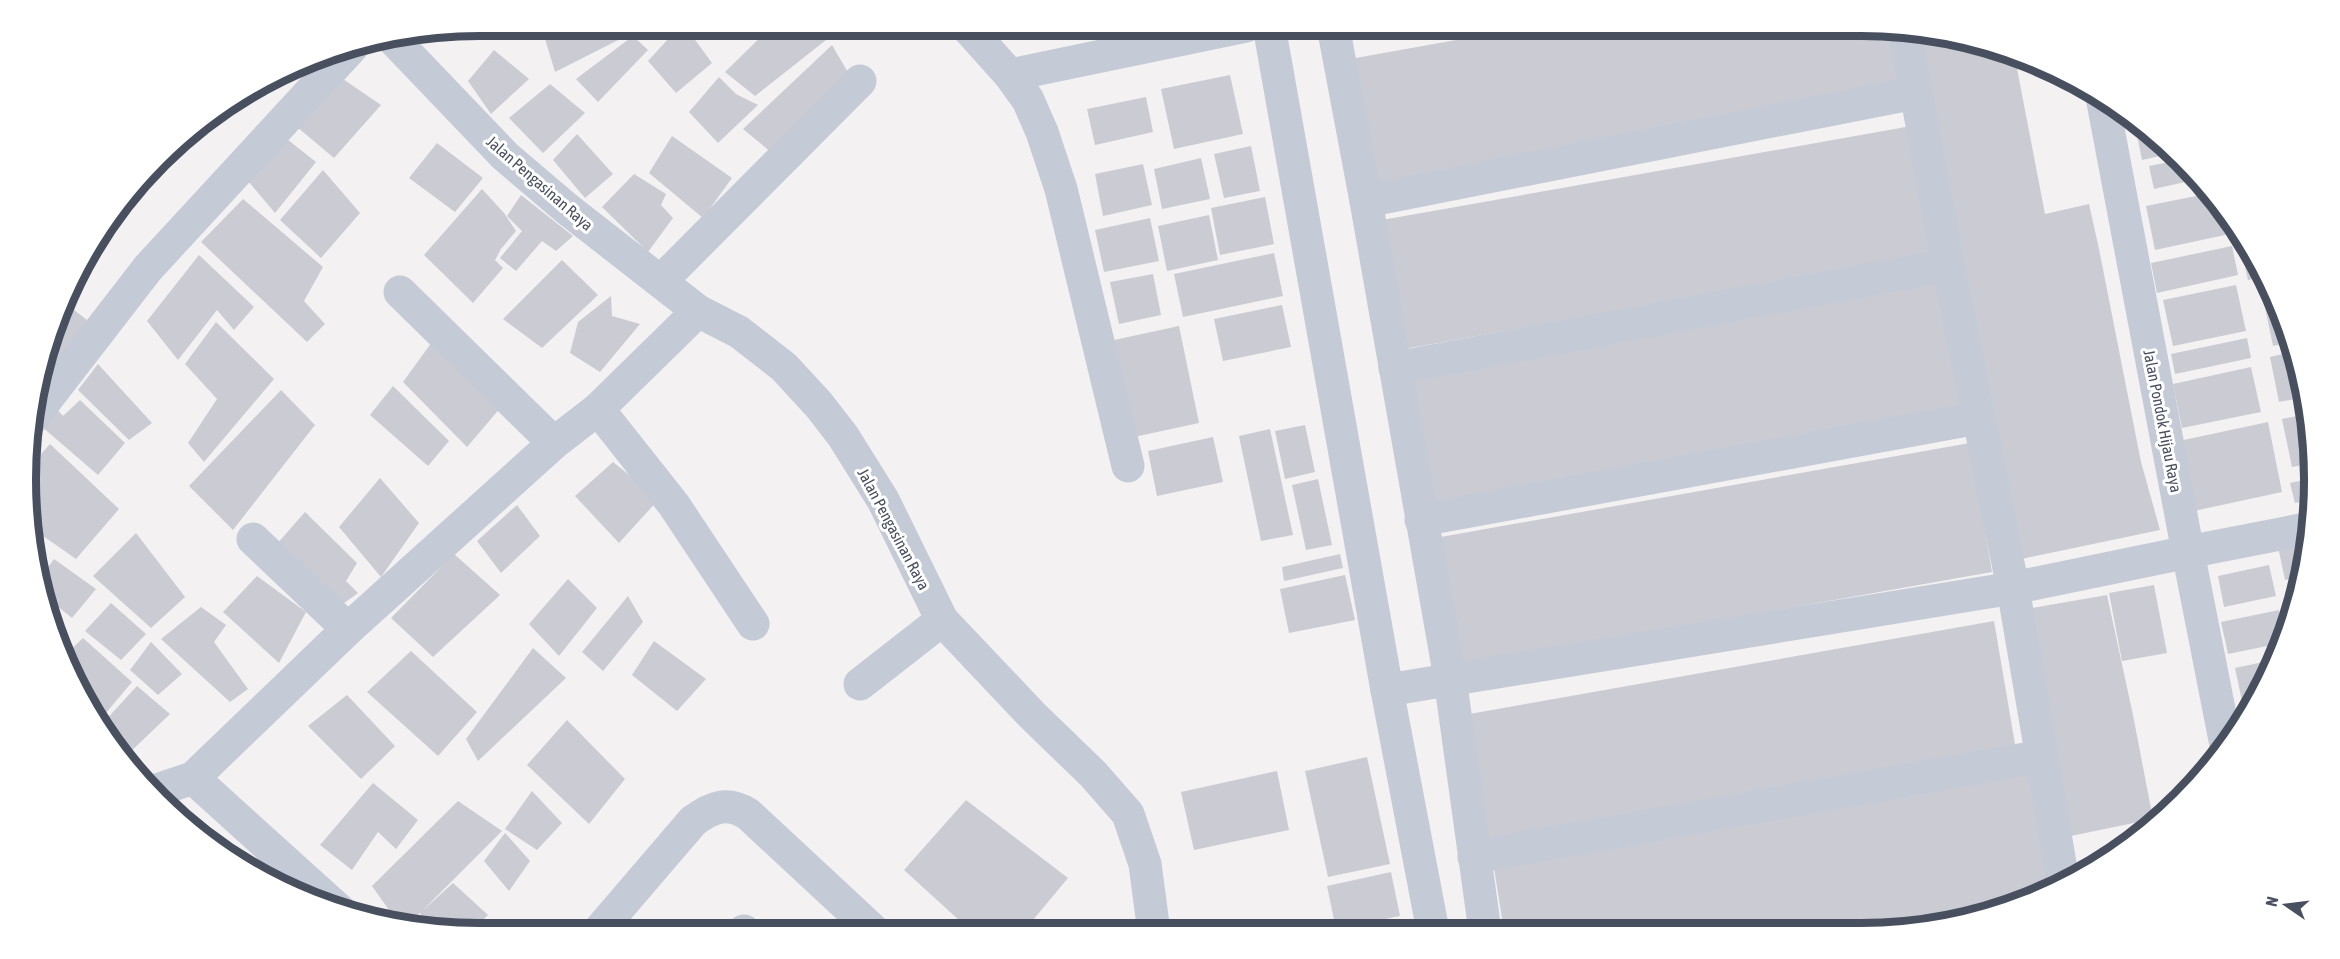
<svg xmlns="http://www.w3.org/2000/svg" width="2340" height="959" font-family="'Asap Condensed',sans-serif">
<rect width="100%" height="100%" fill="#f3f1f1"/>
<g fill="#cbccd3">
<path d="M555 26H635L638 30 555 72 542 29Z"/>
<path d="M680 26H685L712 63 676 93 648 61Z"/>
<path d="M772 26H830L835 33 755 96 725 72Z"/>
<path d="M1535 26H1860L1897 32 1908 92 1372 187 1350 59Z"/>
<path d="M1919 35 2006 49 2014 53 2045 214 2089 204 2099 249 2141 462 2160 530 2021 559Z"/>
<path d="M633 36 648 50 598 102 576 79Z"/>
<path d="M832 45 853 81 777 157 743 129Z"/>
<path d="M494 50 529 79 491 114 468 81Z"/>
<path d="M1230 75 1243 134 1174 149 1161 89Z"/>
<path d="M340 77 381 105 334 158 297 127Z"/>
<path d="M719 77 736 94 758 105 718 143 689 112Z"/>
<path d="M550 84 585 113 543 153 509 118Z"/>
<path d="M1146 97 1153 132 1095 145 1087 109Z"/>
<path d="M2134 120 2160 138 2174 153 2142 160Z"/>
<path d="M1917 125 1939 254 1404 349 1382 220Z"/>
<path d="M577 134 613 174 585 198 553 160Z"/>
<path d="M672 136 732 178 703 218 649 173Z"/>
<path d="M287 139 316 162 275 213 248 181Z"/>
<path d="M437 143 483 178 455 212 409 178Z"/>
<path d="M1251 146 1260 191 1224 198 1214 154Z"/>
<path d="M1201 158 1210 199 1162 209 1154 169Z"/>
<path d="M2180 160 2198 179 2154 189 2149 166Z"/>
<path d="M1143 164 1152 205 1103 216 1095 174Z"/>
<path d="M323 170 360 213 321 258 280 220Z"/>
<path d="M634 174 666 194 661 205 673 218 648 252 602 207Z"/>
<path d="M482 189 504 213 516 231 501 249 495 260 503 268 473 303 424 255Z"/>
<path d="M2211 193 2220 203 2239 232 2155 250 2146 206Z"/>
<path d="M521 195 573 236 556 251 542 241 516 271 500 258 522 231 507 216Z"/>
<path d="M1265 197 1274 244 1220 255 1211 208Z"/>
<path d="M243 199 323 267 304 301 325 324 307 342 201 242Z"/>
<path d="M1209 215 1218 260 1167 271 1158 226Z"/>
<path d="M1150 218 1159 261 1104 272 1095 230Z"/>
<path d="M2232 246 2238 275 2157 293 2151 263Z"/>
<path d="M1274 253 1283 296 1183 317 1174 274Z"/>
<path d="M199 255 254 307 234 330 217 310 178 360 147 321Z"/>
<path d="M2253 255 2266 276 2248 280 2243 258Z"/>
<path d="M562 260 598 295 542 348 503 319Z"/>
<path d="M1153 274 1161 315 1119 324 1110 282Z"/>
<path d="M1943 278 1965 406 1429 502 1407 373Z"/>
<path d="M2236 285 2246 331 2173 346 2163 300Z"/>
<path d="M2270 286 2291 342 2273 346 2261 288Z"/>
<path d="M611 296 612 316 640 324 600 372 570 353 578 322Z"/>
<path d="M64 302 97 328 64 365 46 351 50 333Z"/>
<path d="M1282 305 1291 347 1223 361 1214 319Z"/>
<path d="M216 322 274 379 204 462 188 443 217 399 185 364Z"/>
<path d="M1179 326 1199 423 1134 437 1114 340Z"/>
<path d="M2247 338 2251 358 2175 374 2171 354Z"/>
<path d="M432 342 502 406 467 447 403 382Z"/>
<path d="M2295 351 2305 397 2279 402 2270 357Z"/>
<path d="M98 364 152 423 129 440 78 390Z"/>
<path d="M2251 367 2261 412 2182 428 2173 384Z"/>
<path d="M393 386 449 441 428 466 370 415Z"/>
<path d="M281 390 315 425 233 530 189 486Z"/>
<path d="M80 400 125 443 98 475 41 426 55 407 63 416Z"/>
<path d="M2308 414 2313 449V463L2292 467 2282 419Z"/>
<path d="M2268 422 2282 492 2194 511 2179 441Z"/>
<path d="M1305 425 1315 472 1285 479 1275 431Z"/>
<path d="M1270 429 1293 535 1261 541 1239 436Z"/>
<path d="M1213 437 1223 482 1157 496 1148 451Z"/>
<path d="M1970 443 1992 572 1457 667 1435 538Z"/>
<path d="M50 444 119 509 76 559 33 529 31 465Z"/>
<path d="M613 462 659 499 619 543 575 496Z"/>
<path d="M380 478 419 523 381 577 339 527Z"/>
<path d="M2313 478 2312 500 2295 503 2290 483Z"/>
<path d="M1318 479 1332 545 1306 550 1292 485Z"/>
<path d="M517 505 540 536 501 573 477 541Z"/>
<path d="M305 512 357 563 346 581 358 593 340 606 276 545Z"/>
<path d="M136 533 185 597 151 628 93 576Z"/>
<path d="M2310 540 2302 577 2285 580 2278 547Z"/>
<path d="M454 554 500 595 433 657 391 618Z"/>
<path d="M1340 554 1343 568 1284 581 1282 567Z"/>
<path d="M54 559 96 589 72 618 42 594 38 581Z"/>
<path d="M2269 565 2276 596 2224 607 2218 576Z"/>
<path d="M1345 575 1355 620 1289 633 1280 589Z"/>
<path d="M257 576 306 612 279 663 223 612Z"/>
<path d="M568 579 597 608 559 656 529 624Z"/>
<path d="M2301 581 2298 592 2295 605 2291 583Z"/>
<path d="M2154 585 2167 653 2122 661 2109 593Z"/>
<path d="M2107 595 2133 715 2153 819 2066 837 2021 610Z"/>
<path d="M628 596 643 622 603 671 582 652Z"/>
<path d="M111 603 146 634 121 660 85 631Z"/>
<path d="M201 607 226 625 214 642 248 689 230 702 161 639Z"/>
<path d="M2279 610 2284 638 2282 643 2228 654 2221 622Z"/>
<path d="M1994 621 2016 750 1481 845 1458 716Z"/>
<path d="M83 638 132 682 105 714 83 696 62 658Z"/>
<path d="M654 641 706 679 677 711 632 675Z"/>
<path d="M151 642 182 674 158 695 130 670Z"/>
<path d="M533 648 566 678 478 761 466 739Z"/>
<path d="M411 651 477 712 438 756 367 692Z"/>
<path d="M2273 660 2247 714 2245 715 2235 668Z"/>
<path d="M137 686 170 714 126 756 102 724Z"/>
<path d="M347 695 395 746 361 779 308 726Z"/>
<path d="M567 720 625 779 589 824 527 765Z"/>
<path d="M1367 757 1390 864 1328 877 1305 771Z"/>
<path d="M1277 771 1289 830 1194 850 1181 792Z"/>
<path d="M2029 773 2050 889 2035 899 1972 916 1894 930 1504 931 1494 868Z"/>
<path d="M373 783 418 820 396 849 378 832 352 870 320 845Z"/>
<path d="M532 791 562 823 537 850 505 829Z"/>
<path d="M966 800 1068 878 1023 932H972L904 870Z"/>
<path d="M458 801 502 831 421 912 453 883 488 915 470 932 426 925 420 913 411 922 396 920 372 886Z"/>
<path d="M505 833 530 861 509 891 484 861Z"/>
<path d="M1391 872 1400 916 1336 929 1327 886Z"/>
<path d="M495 921 511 933H484Z"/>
</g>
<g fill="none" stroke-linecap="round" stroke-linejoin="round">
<g stroke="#c4cad6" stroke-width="33">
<path d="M966 26 1010 75 1028 100 1042 132 1061 189 1128 466"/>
<path d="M1269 26 1387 690 1433 931"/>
<path d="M1333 26 1366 201 1450 678 1485 931"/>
<path d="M1905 33 1948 265 2013 588 2063 881"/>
<path d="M1010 75 1246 26"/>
<path d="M1366 201 1915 93"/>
<path d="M661 281 860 81"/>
<path d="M400 292 554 443"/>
<path d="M1395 368 1948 265"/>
<path d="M598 409 674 505 753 624"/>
<path d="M29 422 148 268 352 47"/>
<path d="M1421 520 1978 418"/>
<path d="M253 539 348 629"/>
<path d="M860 684 942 620"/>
<path d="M1387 690 2013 588 2188 552"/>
<path d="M193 778 339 910"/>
<path d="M157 790 193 778 348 629 554 443 598 409 698 311"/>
<path d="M1474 857 2042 756"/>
<path d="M744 931 746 933"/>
<path d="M597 933 693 821C712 807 727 801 748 814L875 932"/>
</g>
<g stroke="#c4cad6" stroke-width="33">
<path d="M394 40 505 156 566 208 698 311 739 332 784 367 819 405 843 436 883 500 942 620 1032 715 1093 774 1128 814 1145 864 1154 932"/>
<path d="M2102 97 2188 552 2226 745"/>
<path d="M2188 552 2311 528"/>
</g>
</g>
<g text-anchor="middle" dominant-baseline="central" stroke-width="6" stroke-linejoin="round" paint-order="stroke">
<g font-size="16" fill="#484f5f" stroke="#fff">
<text transform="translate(540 183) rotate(41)">Jalan Pengasinan Raya</text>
<text transform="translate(2163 421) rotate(79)">Jalan Pondok Hijau Raya</text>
<text transform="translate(894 529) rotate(62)">Jalan Pengasinan Raya</text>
</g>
</g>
<path d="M0 0H2340V959H0ZM479 36H1861A443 443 0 0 1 2304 479V480A443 443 0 0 1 1861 923H479A443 443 0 0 1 36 480V479A443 443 0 0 1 479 36Z" fill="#fff" fill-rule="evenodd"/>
<path fill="none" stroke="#484f5f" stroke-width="8" d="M479 36H1861A443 443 0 0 1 2304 479V480A443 443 0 0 1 1861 923H479A443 443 0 0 1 36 480V479A443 443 0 0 1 479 36Z"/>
<g transform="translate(2286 905) rotate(284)" stroke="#ffffff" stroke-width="4.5" paint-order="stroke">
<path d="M0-4.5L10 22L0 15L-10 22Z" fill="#484f5f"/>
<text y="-9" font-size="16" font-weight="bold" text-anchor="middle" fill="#484f5f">N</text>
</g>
</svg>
